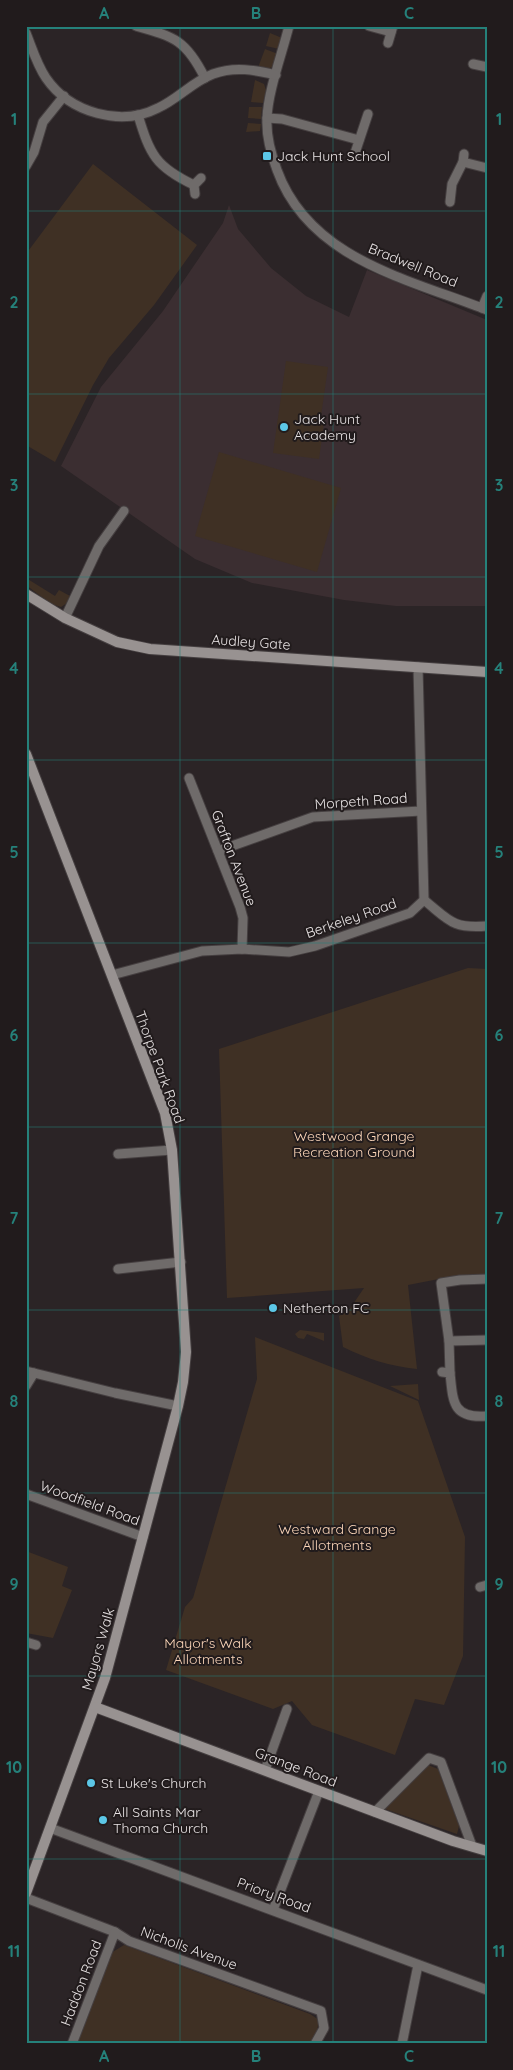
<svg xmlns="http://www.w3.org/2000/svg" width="513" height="2070" font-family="Quicksand,sans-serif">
<rect width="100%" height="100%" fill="#2b2426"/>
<path fill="#3b2e31" d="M229 205 238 229 271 268 306 296 349 317 367 270 487 320V606H396L344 600 252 583 195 559 61 466 101 387 163 311 223 223Z"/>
<g fill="#3f3024">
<path d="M270 33 282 38 279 49 266 46Z"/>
<path d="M265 49 278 54 274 66 268 69 259 68V65Z"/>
<path d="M255 80 264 84 266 90 263 103 251 102Z"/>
<path d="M249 107H262L261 119 248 118Z"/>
<path d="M248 123 261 124 260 131 246 132Z"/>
<path d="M93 164 197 245 154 305 109 358 93 385 55 462 26 445V254Z"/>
<path d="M286 361 328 367 321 416H325L319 459 273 453Z"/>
<path d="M219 452 341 488 317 572 195 536Z"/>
<path d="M26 578 55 596 59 590 70 596 67 603 61 607 51 604 26 585Z"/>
<path d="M468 968 487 969V1277L444 1278 408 1285 417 1369C390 1366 367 1359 343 1347L339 1316 349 1310 364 1288 227 1298 219 1049Z"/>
<path d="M300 1330 324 1333V1341L307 1334 304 1339 298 1338 295 1334Z"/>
<path d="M255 1337 418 1401 465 1537 463 1656 444 1705 415 1699 395 1755 312 1725 292 1701 273 1709 166 1670 185 1607 193 1598 257 1379Z"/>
<path d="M418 1384 419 1400 390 1386Z"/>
<path d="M26 1551 68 1567 62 1586 72 1590 53 1638 26 1633Z"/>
<path d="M428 1765 438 1769 459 1826 457 1834 385 1809Z"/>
<path d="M124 1945 310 2014 319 2020 317 2031 310 2044H77L111 1953Z"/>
</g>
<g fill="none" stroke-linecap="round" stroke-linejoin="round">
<defs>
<g id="street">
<path d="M136 26C175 37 186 40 205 78"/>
<path d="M289 26C282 54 268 91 267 118 266 136 271 154 277 170 309 259 408 279 487 310"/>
<path d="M369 26 391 32"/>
<path d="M26 33C32 48 37 65 46 78 70 113 121 127 158 108 178 99 192 82 213 74 235 66 255 70 276 75"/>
<path d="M388 43 393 26"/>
<path d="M473 64 487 67"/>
<path d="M138 115C150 155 156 167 194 185"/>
<path d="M267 118 282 119 359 140"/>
<path d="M354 156 368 114"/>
<path d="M463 162 487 168"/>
<path d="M26 166 34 152 43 122 64 96"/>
<path d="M195 194 194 185 201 178"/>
<path d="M450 202 452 184 463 162 464 154"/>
<path d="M482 308 487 296"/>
<path d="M65 618 99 546 124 511"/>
<path d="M189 778 240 907 243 918 242 949"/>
<path d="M218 851 313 817 421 811"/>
<path d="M424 900C449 920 452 929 487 926"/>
<path d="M112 975 202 951 242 949 289 952 315 946 410 913 424 900 418 667"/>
<path d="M118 1154 172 1150"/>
<path d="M118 1269 181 1262"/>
<path d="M449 1341 487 1340"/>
<path d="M26 1371 115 1393 178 1406"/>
<path d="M442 1372 450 1373C453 1401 452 1419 487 1416"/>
<path d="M450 1373 449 1341 441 1283 460 1280 487 1279"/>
<path d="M26 1386 34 1373"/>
<path d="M26 1494 143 1537"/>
<path d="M480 1587 487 1585"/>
<path d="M26 1642 36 1645"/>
<path d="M265 1770 287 1709"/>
<path d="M375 1812 429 1758 441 1762 472 1846"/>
<path d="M50 1828 487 1990"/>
<path d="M26 1898 115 1932 129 1941 321 2011 324 2028 315 2044"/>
<path d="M273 1910 319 1791"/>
<path d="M72 2044 115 1932"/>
<path d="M402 2044 418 1965"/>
</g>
<g id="secondary">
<path d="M26 594 65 618 117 642 150 649 487 672"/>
<path d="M26 754 165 1113 172 1150 186 1352 183 1382 178 1406 105 1678 26 1893"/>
<path d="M95 1707 453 1841 487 1851"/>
</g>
</defs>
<use href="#street" stroke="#453f40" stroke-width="11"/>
<use href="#secondary" stroke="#453f40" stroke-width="12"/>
<use href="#street" stroke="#6f6b6a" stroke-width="9"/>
<use href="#secondary" stroke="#989291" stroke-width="10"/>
</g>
<path fill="none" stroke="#25817a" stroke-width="1" stroke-opacity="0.55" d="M180 26V2044M333 26V2044M26 211H487M26 394H487M26 577H487M26 760H487M26 943H487M26 1127H487M26 1310H487M26 1493H487M26 1676H487M26 1859H487"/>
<g fill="#5cc7e7" stroke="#211b1c" stroke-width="2">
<rect x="262" y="151" width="10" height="10" rx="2.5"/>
<circle cx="284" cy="427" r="5"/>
<circle cx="273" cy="1308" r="5"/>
<circle cx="91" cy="1783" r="5"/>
<circle cx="103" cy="1820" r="5"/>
</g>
<g text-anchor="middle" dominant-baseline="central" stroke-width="4" stroke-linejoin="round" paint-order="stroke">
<g font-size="14" fill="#e7e2e3" stroke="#211b1c" text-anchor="start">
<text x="277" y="156">Jack Hunt School</text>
<text x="294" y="419">Jack Hunt<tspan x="294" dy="16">Academy</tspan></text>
<text x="283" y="1308">Netherton FC</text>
<text x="101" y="1783">St Luke's Church</text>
<text x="113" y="1812">All Saints Mar<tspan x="113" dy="16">Thoma Church</tspan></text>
</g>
<g font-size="14" fill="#e7e2e3" stroke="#211b1c">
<text transform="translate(413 265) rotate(22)">Bradwell Road</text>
<text transform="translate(251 642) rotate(4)">Audley Gate</text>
<text transform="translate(361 801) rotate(-4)">Morpeth Road</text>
<text transform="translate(234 858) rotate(69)">Grafton Avenue</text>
<text transform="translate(351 918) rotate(-19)">Berkeley Road</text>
<text transform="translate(160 1067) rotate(70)">Thorpe Park Road</text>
<text transform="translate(90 1503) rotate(20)">Woodfield Road</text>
<text transform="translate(98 1649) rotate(-74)">Mayors Walk</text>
<text transform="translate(296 1767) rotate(21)">Grange Road</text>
<text transform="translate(274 1895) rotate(20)">Priory Road</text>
<text transform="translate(189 1948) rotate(20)">Nicholls Avenue</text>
<text transform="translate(81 1983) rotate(-69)">Haddon Road</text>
</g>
<g font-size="14" fill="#fdd7ba" stroke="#211b1c">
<text x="354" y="1136">Westwood Grange<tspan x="354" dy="16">Recreation Ground</tspan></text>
<text x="337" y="1529">Westward Grange<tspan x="337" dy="16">Allotments</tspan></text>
<text x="208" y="1643">Mayor's Walk<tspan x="208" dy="16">Allotments</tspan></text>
</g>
</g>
<rect width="513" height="2070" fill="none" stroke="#211b1c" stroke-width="55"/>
<rect x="28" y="28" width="458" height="2014" fill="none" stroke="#25817a" stroke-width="2"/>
<g font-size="16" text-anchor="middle" font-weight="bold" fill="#25817a">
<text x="104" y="19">A</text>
<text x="256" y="19">B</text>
<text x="409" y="19">C</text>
<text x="14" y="125">1</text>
<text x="499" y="125">1</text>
<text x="14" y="308">2</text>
<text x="499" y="308">2</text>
<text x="14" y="491">3</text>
<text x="499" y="491">3</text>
<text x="14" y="674">4</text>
<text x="499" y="674">4</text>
<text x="14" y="858">5</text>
<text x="499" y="858">5</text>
<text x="14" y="1041">6</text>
<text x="499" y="1041">6</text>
<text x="14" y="1224">7</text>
<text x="499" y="1224">7</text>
<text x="14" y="1407">8</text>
<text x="499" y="1407">8</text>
<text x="14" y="1590">9</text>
<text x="499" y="1590">9</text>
<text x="14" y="1773">10</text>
<text x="499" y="1773">10</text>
<text x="14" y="1957">11</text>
<text x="499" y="1957">11</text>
<text x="104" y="2062">A</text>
<text x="256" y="2062">B</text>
<text x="409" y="2062">C</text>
</g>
</svg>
